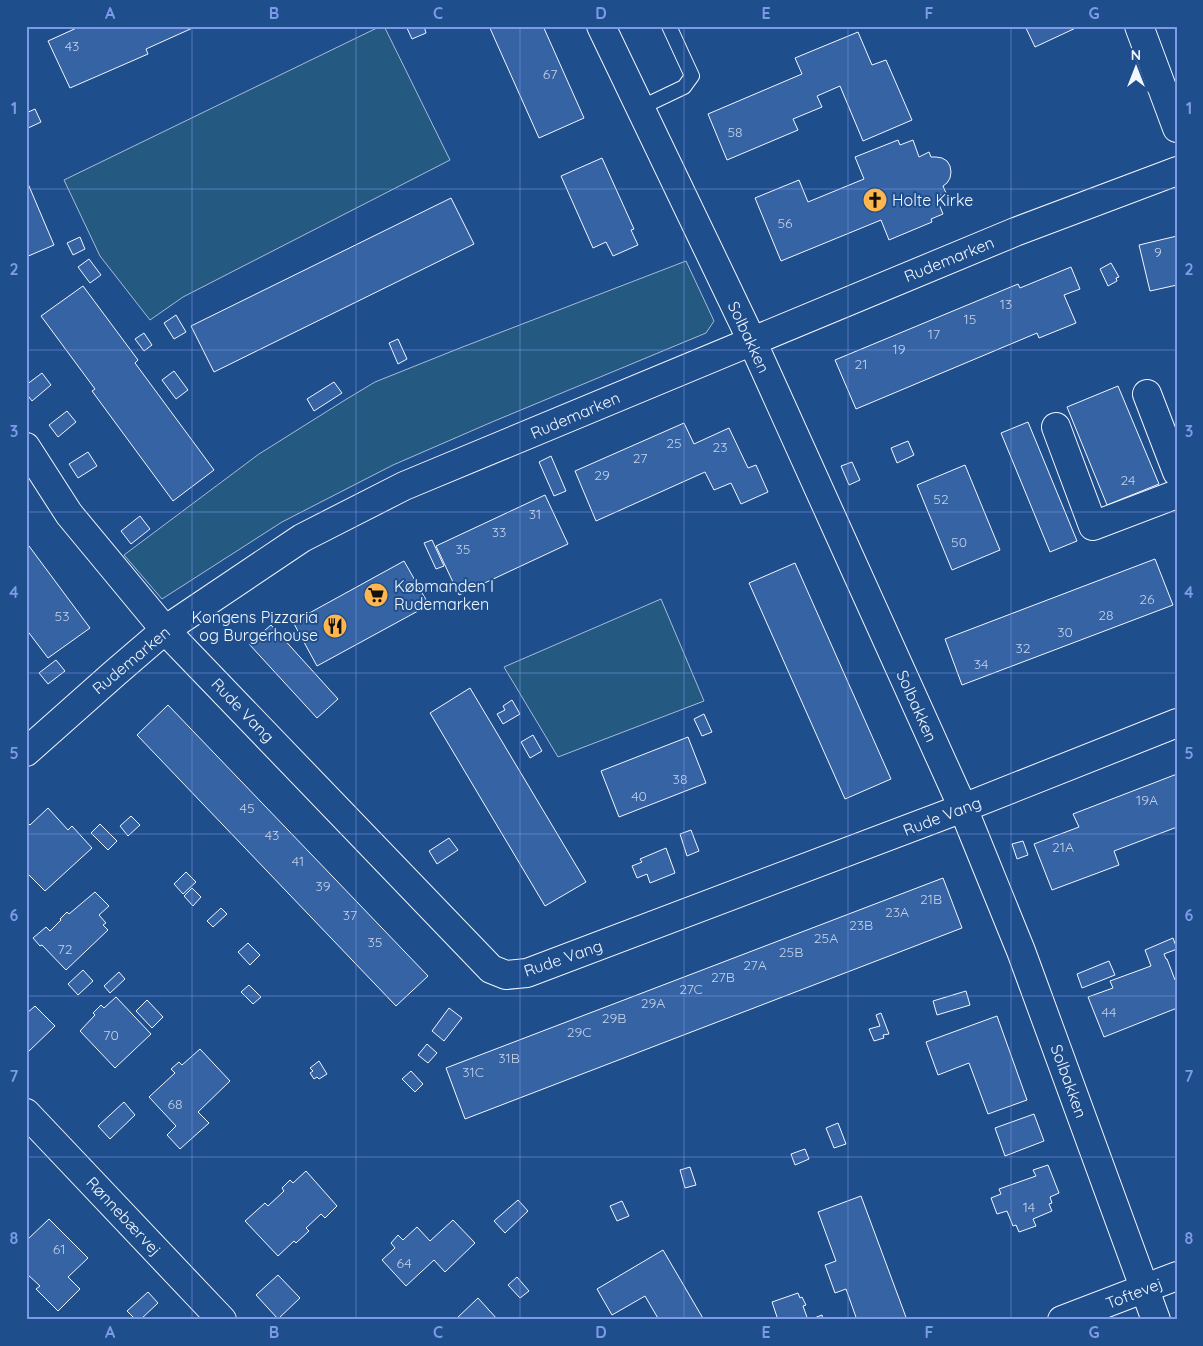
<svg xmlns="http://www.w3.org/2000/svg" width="1203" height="1346" font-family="Quicksand,sans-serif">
<rect width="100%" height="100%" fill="#1f4e8c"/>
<g fill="#245a82" stroke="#a8bbd7">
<path d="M381 26H384L450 160 183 297 150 320 100 256 64 180Z"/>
<path d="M686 261 714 321 706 333 492 422 393 465 282 522 162 599 124 555 259 454 345 400 375 382 460 348Z"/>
<path d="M661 599 704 701 558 757 504 667Z"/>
</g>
<g fill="#3563a3" stroke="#f2f6ff">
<path d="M81 26H197L146 49 148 54 70 88 48 41Z"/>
<path d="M406 26H424L426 33 412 39Z"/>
<path d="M489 26H543L584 118 539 138Z"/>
<path d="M1025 26H1080L1035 47Z"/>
<path d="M858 32 872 65 886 60 912 120 863 141 840 86 817 96 822 107 793 119 798 130 727 160 708 114 802 74 795 58Z"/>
<path d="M35 109 41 122 26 129V113Z"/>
<path d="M898 140 900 145 913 140 919 157 929 152 931 157H936L942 158 947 161 950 166 951 172 950 178 947 183 943 186 946 193 936 197 943 214 931 219 932 222 889 240 881 220 781 261 755 198 799 180 808 202 864 179 855 157Z"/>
<path d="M602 158 634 229 631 230 638 245 613 256 606 242 593 248 561 176Z"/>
<path d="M26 179 54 245 26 257Z"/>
<path d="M451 198 474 244 214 372 191 326Z"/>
<path d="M1177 236V285L1150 291 1139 245Z"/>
<path d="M80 237 85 249 73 255 67 243Z"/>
<path d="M89 259 101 275 90 283 78 267Z"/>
<path d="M1111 263 1119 277 1116 278 1117 281 1108 286 1100 269Z"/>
<path d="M1071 267 1080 289 1064 295 1076 323 1039 338 1037 333 856 409 835 360 1018 284 1020 288Z"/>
<path d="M83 286 138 360 135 363 214 470 173 501 92 391 95 389 41 316Z"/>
<path d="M176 315 186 332 174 339 164 323Z"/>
<path d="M144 333 152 345 144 351 135 339Z"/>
<path d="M398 339 407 359 398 364 389 343Z"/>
<path d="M174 371 188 390 176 399 162 380Z"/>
<path d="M42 373 51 385 32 401 26 393V385Z"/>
<path d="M334 382 342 393 314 411 307 399Z"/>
<path d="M1118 386 1159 484 1107 505 1067 407Z"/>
<path d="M67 411 76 422 58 437 49 425Z"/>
<path d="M1028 422 1077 541 1050 552 1001 433Z"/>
<path d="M684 423 694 444 729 428 748 468 756 465 768 492 741 504 731 483 714 490 705 472 596 521 575 471Z"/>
<path d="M908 441 914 455 897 463 891 448Z"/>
<path d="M88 452 97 466 78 478 69 464Z"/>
<path d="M551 456 566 491 554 496 539 462Z"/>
<path d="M852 462 860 480 849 485 841 466Z"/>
<path d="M965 465 1000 550 952 570 917 485Z"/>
<path d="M545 495 568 544 459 595 436 546Z"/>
<path d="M140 516 150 529 131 544 121 531Z"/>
<path d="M432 540 444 566 436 569 424 543Z"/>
<path d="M26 542 90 628 48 658 26 629Z"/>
<path d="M1155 559 1173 605 962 685 945 639Z"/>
<path d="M404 561 429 605 317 666 293 622Z"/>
<path d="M795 563 891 779 845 799 749 583Z"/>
<path d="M271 625 338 699 317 718 249 644Z"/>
<path d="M56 660 65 671 48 684 39 673Z"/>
<path d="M470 688 586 882 545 906 430 713Z"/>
<path d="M512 700 520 714 503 724 497 714 505 710 503 706Z"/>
<path d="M168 705 428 976 396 1006 137 735Z"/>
<path d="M704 714 712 732 702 736 694 719Z"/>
<path d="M533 735 542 751 530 758 521 742Z"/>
<path d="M688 737 706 783 619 817 601 771Z"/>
<path d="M1177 774V827L1114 851 1119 865 1052 890 1034 844 1079 827 1073 814Z"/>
<path d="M48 808 68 830 72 826 92 848 45 891 26 872V821L30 825Z"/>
<path d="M131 816 140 825 128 836 120 826Z"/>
<path d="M100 824 117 841 108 850 91 833Z"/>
<path d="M691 830 699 851 687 856 680 834Z"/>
<path d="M449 838 458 850 437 864 429 851Z"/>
<path d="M1023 841 1028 855 1017 859 1012 844Z"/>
<path d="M666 848 675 873 650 883 647 874 637 878 632 866 642 862 640 859Z"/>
<path d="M186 872 196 882 183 894 174 884Z"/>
<path d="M943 878 962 928 465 1119 446 1068Z"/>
<path d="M192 888 201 897 193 906 184 896Z"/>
<path d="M95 892 109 906 99 915 106 923 103 925 108 930 66 970 42 945 40 946 33 938 46 927 50 931 61 920 60 919 67 912 69 914Z"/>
<path d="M221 908 227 914 213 927 207 921Z"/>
<path d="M1173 938 1177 949 1164 954 1166 959H1167L1175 980H1177V1008L1104 1037 1088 997 1113 988 1110 981 1151 966 1145 950Z"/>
<path d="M248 943 260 955 250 965 238 952Z"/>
<path d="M1109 961 1115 975 1082 988 1077 974Z"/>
<path d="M83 970 93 981 78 995 68 984Z"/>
<path d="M119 972 125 979 110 993 104 986Z"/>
<path d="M249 985 261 997 253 1004 241 992Z"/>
<path d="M966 991 970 1005 937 1015 933 1001Z"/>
<path d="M116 997 151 1034 115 1068 80 1031 95 1015 93 1013 101 1005 104 1008Z"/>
<path d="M147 1000 163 1017 152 1028 136 1011Z"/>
<path d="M35 1006 55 1026 28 1052 26 1050V1014Z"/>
<path d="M449 1008 462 1018 444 1041 432 1031Z"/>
<path d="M881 1013 889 1034 883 1035 884 1038 874 1041 869 1029 880 1026 876 1015Z"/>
<path d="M997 1016 1027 1100 988 1114 969 1063 938 1075 926 1042Z"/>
<path d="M427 1044 437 1053 428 1063 418 1055Z"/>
<path d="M200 1049 230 1081 198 1112 209 1123 180 1149 167 1135 176 1126 149 1097 175 1073 171 1069 179 1062 182 1065Z"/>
<path d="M319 1061 327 1074 319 1079 317 1077 314 1079 310 1073 313 1071 310 1068Z"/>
<path d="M411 1071 423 1084 415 1092 402 1079Z"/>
<path d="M124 1102 135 1115 110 1139 98 1126Z"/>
<path d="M1034 1114 1044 1141 1005 1156 995 1128Z"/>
<path d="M838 1123 846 1144 834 1148 826 1128Z"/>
<path d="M805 1149 809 1159 795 1165 791 1154Z"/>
<path d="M1048 1165 1059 1193 1050 1197 1052 1203 1049 1204 1052 1211 1033 1219 1036 1226 1019 1232 1016 1225 1013 1226 1007 1211 997 1214 991 1198 1001 1194 999 1189 1036 1176 1033 1170Z"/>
<path d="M690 1167 696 1185 685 1188 680 1170Z"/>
<path d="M306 1171 337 1206 325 1218 321 1214 306 1228 309 1231 296 1243 294 1241 278 1256 245 1221 265 1203 268 1206 284 1191 282 1188 290 1180 293 1183Z"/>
<path d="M861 1196 907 1320H857L846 1289 835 1293 825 1265 836 1261 818 1212Z"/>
<path d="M518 1200 528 1211 505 1233 494 1221Z"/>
<path d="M622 1201 629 1216 617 1221 610 1206Z"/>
<path d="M49 1219 88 1258 68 1277 80 1289 58 1311 36 1289 40 1286 26 1273V1241Z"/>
<path d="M453 1220 475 1243 445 1272 434 1260 406 1286 382 1260 395 1248 391 1243 398 1235 403 1240 417 1227 430 1241Z"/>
<path d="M663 1250 704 1320H659L645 1296 612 1315 597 1289Z"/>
<path d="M278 1275 300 1298 278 1319 256 1295Z"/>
<path d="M517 1277 529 1291 520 1298 508 1285Z"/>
<path d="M148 1292 158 1303 140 1320H136L127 1311Z"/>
<path d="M798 1293 800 1298 802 1297 806 1305 803 1306 808 1320H778L772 1302Z"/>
<path d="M478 1298 498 1320H455Z"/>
<path d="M822 1315 823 1320H809Z"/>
</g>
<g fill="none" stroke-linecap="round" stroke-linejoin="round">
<defs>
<path id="lane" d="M640 108 684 87 692 76 669 26"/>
<g id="street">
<path d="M601 26 752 341 963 808 1021 951 1156 1320"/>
<path d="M1139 26 1177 128"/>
<path d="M1147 394 1177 472"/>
<path d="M1056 427 1093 526 1177 494"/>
<path d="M26 447 69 514 165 630 491 969 506 975 527 973 963 808 1177 723"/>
<path d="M26 752 115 673 165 630 302 538 404 486 1015 232 1177 171"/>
<path d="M26 1113 222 1320"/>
<path d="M1062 1320 1177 1276"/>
</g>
</defs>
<use href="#lane" stroke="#f2f6ff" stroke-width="16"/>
<use href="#street" stroke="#f2f6ff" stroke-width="30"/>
<use href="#lane" stroke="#1f4e8c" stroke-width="14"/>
<use href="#street" stroke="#1f4e8c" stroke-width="28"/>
</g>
<path fill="none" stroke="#7d9aea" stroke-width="1" stroke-opacity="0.55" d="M192 26V1320M356 26V1320M520 26V1320M684 26V1320M848 26V1320M1011 26V1320M26 189H1177M26 350H1177M26 512H1177M26 673H1177M26 834H1177M26 996H1177M26 1157H1177"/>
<defs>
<symbol id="church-disc" viewBox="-11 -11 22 22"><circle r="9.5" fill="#ffb74d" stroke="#1f4e8c"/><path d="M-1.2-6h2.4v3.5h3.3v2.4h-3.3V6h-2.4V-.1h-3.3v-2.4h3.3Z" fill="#111"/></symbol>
<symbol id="supermarket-disc" viewBox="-11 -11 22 22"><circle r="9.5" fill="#ffb74d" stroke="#1f4e8c"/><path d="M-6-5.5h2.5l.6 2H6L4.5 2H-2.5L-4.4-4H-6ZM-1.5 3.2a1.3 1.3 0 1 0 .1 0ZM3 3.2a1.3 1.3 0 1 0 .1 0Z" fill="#111"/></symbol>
<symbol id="restaurant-disc" viewBox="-11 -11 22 22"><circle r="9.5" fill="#ffb74d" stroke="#1f4e8c"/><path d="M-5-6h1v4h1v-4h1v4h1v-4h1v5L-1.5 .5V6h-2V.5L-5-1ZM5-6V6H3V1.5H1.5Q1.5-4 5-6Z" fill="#111"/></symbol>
</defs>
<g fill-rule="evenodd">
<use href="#church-disc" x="861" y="186" width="28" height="28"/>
<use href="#supermarket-disc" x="362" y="581" width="28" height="28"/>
<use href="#restaurant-disc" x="321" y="612" width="28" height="28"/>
</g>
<g text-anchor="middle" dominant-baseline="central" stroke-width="4" stroke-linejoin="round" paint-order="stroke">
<g font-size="14" fill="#c3d1e8">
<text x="72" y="46">43</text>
<text x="550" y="74">67</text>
<text x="735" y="132">58</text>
<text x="785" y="223">56</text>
<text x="1158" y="252">9</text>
<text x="1006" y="304">13</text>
<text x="970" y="319">15</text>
<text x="934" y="334">17</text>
<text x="899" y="349">19</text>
<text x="861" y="364">21</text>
<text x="674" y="443">25</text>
<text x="720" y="447">23</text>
<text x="640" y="458">27</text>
<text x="602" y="475">29</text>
<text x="1128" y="480">24</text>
<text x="941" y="499">52</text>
<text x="535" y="514">31</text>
<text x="499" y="532">33</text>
<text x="959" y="542">50</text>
<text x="463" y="549">35</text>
<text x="1147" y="599">26</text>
<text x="1106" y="615">28</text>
<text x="62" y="616">53</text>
<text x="1065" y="632">30</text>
<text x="1023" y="648">32</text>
<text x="981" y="664">34</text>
<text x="680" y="779">38</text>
<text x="639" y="796">40</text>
<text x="1147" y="800">19A</text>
<text x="247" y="808">45</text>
<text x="272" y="835">43</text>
<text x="1063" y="847">21A</text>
<text x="298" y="861">41</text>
<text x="323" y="886">39</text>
<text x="931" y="899">21B</text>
<text x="897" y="912">23A</text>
<text x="350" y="915">37</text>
<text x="861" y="925">23B</text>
<text x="826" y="938">25A</text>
<text x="375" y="942">35</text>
<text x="65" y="949">72</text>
<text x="791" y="952">25B</text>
<text x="755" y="965">27A</text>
<text x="723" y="977">27B</text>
<text x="691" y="989">27C</text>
<text x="653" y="1003">29A</text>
<text x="1109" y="1012">44</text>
<text x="614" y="1018">29B</text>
<text x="579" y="1032">29C</text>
<text x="111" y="1035">70</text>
<text x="509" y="1058">31B</text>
<text x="473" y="1072">31C</text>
<text x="175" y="1104">68</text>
<text x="1029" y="1207">14</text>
<text x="59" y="1249">61</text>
<text x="404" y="1263">64</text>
</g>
<g font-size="16" fill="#f2f6ff" stroke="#1f4e8c" text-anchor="start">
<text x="892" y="200">Holte Kirke</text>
<text x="394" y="586">Købmanden I<tspan x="394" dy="18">Rudemarken</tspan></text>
<text x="318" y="617" text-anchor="end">Kongens Pizzaria<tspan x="318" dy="18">og Burgerhouse</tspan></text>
</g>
<g font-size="16" fill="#f2f6ff" stroke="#1f4e8c">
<text transform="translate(949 259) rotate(-22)">Rudemarken</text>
<text transform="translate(749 337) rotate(65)">Solbakken</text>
<text transform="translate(575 415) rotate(-23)">Rudemarken</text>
<text transform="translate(131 660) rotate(-40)">Rudemarken</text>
<text transform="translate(917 706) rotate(66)">Solbakken</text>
<text transform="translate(243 710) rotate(46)">Rude Vang</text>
<text transform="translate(942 816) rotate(-21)">Rude Vang</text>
<text transform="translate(563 958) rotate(-19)">Rude Vang</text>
<text transform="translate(1069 1081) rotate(70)">Solbakken</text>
<text transform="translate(124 1216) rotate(47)">Rønnebærvej</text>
<text transform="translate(1134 1293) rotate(-21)">Toftevej</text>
</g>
</g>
<rect width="1203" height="1346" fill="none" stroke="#1f4e8c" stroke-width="55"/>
<g transform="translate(1136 68)" stroke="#1f4e8c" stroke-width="4" paint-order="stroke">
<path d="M0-4L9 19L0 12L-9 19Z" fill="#f2f6ff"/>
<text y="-8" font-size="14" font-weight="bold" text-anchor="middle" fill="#f2f6ff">N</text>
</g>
<rect x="28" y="28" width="1148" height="1290" fill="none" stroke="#7d9aea" stroke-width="2"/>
<g font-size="16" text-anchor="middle" font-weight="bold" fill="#7d9aea">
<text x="110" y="19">A</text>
<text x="274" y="19">B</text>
<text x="438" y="19">C</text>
<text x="601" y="19">D</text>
<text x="766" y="19">E</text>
<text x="929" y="19">F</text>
<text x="1094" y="19">G</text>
<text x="14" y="114">1</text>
<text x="1189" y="114">1</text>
<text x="14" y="275">2</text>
<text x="1189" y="275">2</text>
<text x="14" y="437">3</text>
<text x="1189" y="437">3</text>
<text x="14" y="598">4</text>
<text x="1189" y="598">4</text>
<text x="14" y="759">5</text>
<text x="1189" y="759">5</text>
<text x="14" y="921">6</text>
<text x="1189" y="921">6</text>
<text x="14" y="1082">7</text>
<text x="1189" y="1082">7</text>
<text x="14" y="1244">8</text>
<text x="1189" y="1244">8</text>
<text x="110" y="1338">A</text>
<text x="274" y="1338">B</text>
<text x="438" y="1338">C</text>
<text x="601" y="1338">D</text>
<text x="766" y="1338">E</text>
<text x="929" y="1338">F</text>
<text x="1094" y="1338">G</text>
</g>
</svg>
